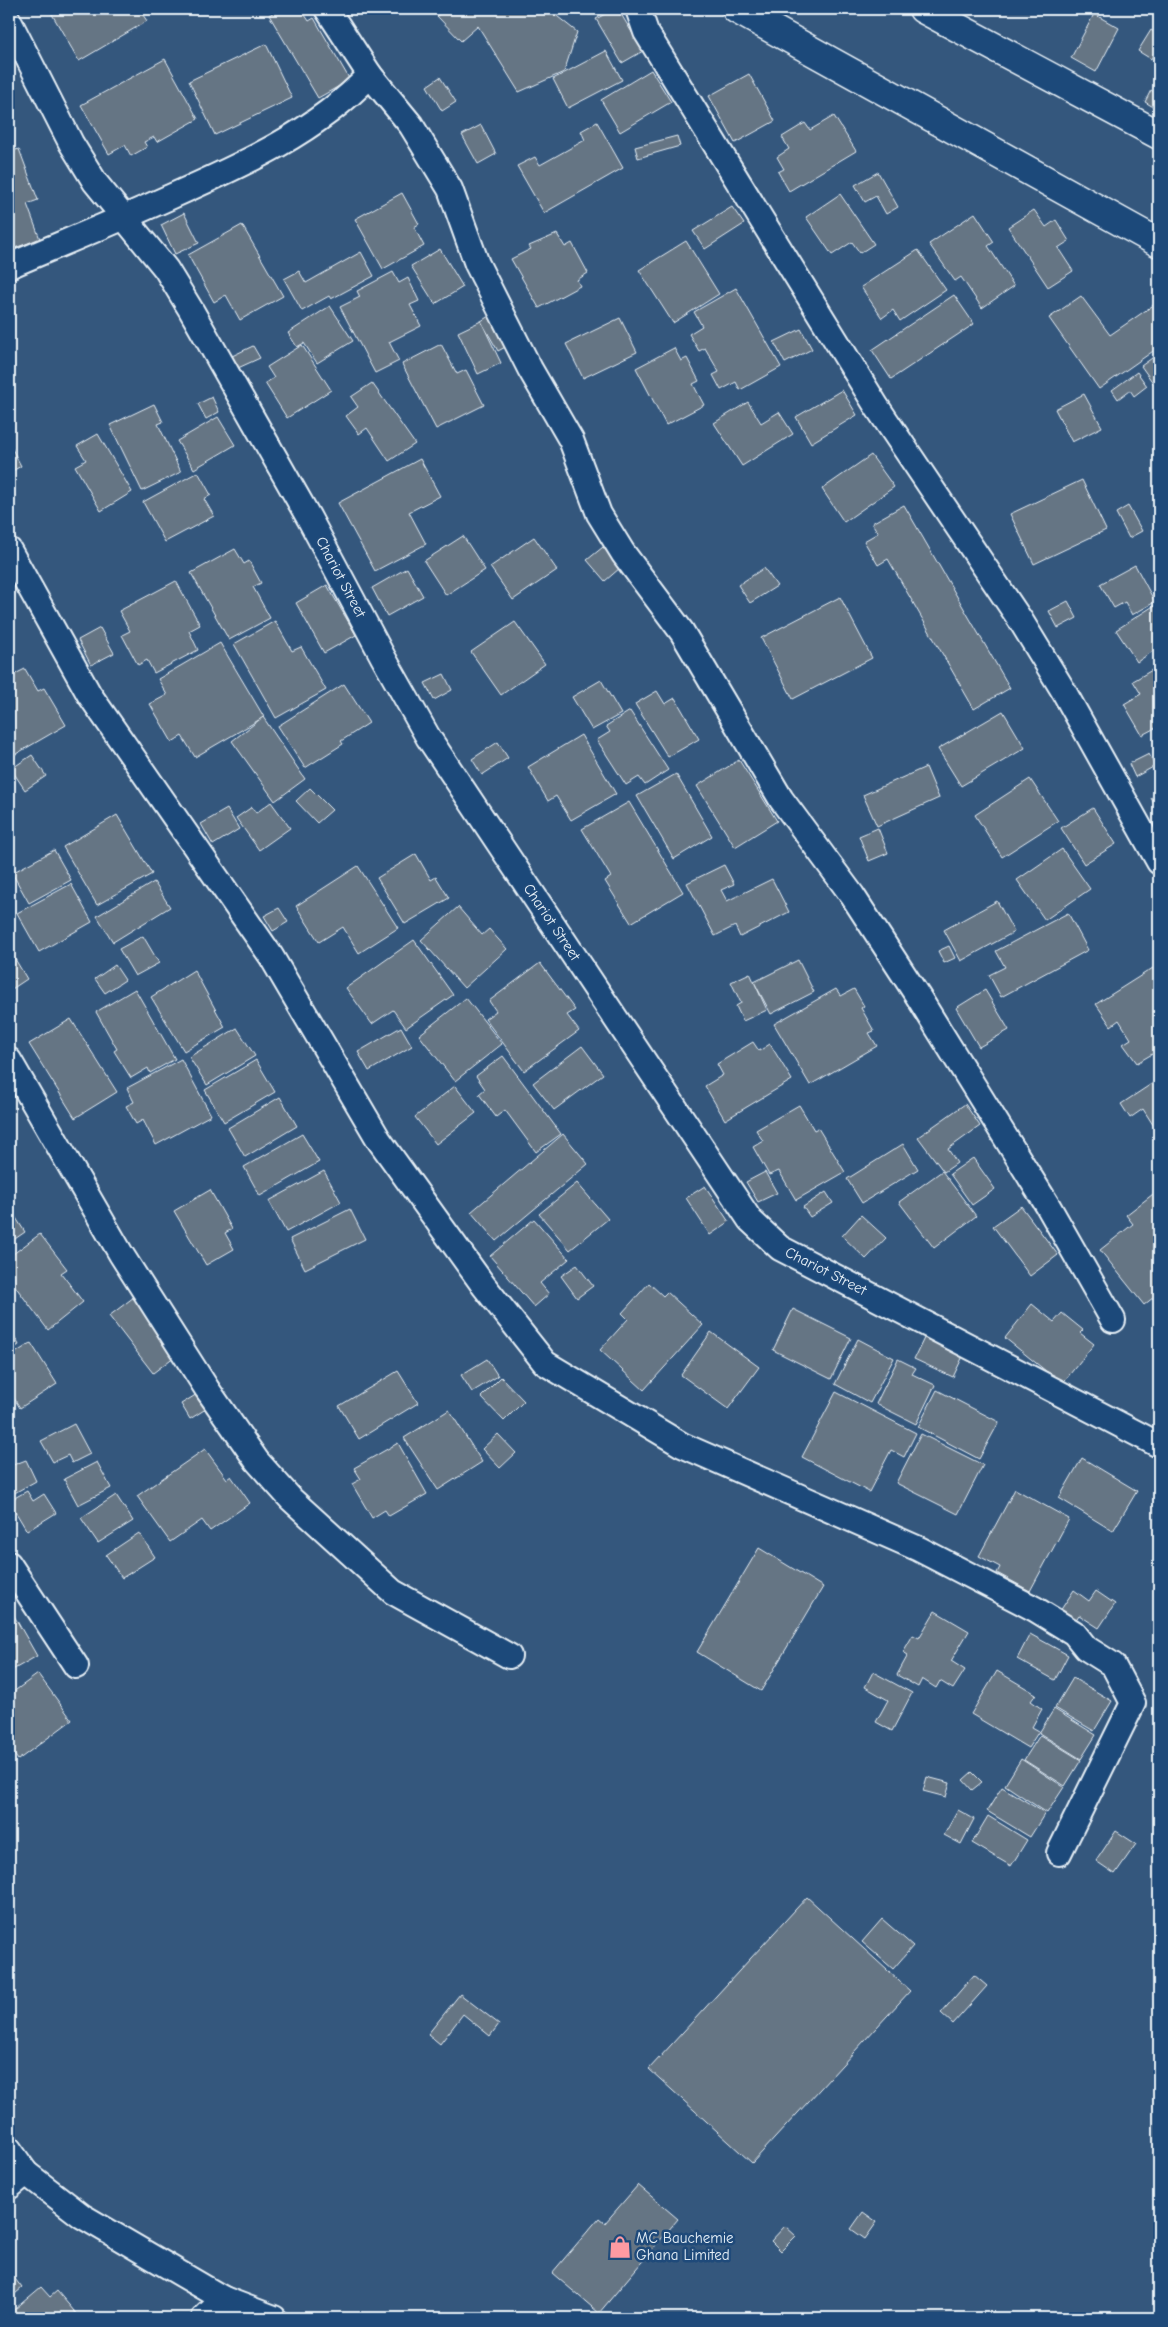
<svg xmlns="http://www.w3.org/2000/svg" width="1168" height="2327" font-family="'Comic Neue',sans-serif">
<rect width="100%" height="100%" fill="#34577d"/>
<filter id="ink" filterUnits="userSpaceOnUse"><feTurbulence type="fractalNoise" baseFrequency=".02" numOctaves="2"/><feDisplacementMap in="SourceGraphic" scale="10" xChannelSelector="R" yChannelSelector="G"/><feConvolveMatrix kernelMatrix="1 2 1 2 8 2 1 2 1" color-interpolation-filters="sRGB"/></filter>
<g filter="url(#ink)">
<g fill="#657484" stroke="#e8f1f8">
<path d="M49 9H139L147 21 79 61Z"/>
<path d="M280 9H301L309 21 314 18 350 80 318 98 269 15Z"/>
<path d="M445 9H548L577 32 564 72 519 92 478 26 461 41 437 16Z"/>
<path d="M614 9H618L643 51 622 63 596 19Z"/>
<path d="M1094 14 1119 28 1096 72 1071 58Z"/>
<path d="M1151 30 1159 35V44L1151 59 1138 51Z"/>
<path d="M266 44 292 98 215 135 189 81Z"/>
<path d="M606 51 622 80 568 108 553 79Z"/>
<path d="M165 59 198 119 157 142 154 137 144 142 147 147 131 156 125 145 109 154 81 105Z"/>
<path d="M651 70 671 102 620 132 601 100Z"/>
<path d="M749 74 775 121 735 143 709 96Z"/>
<path d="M440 77 456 102 442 111 427 86Z"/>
<path d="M1151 90 1159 95 1155 108 1145 102Z"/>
<path d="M834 116 856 151 789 191 778 172 784 169 777 157 789 149 782 137 805 123 810 130Z"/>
<path d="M597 122 623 168 544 213 517 166 535 157 540 165 585 140 581 131Z"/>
<path d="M481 125 496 154 478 164 462 135Z"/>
<path d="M677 136 680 146 638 158 635 147Z"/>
<path d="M19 149 38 200 27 204 40 239 9 250V152Z"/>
<path d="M878 172 898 207 886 214 876 196 865 202 855 185Z"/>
<path d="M402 193 419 224 414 227 424 246 383 269 355 219Z"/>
<path d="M840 194 874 244 860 253 852 242 832 255 806 217Z"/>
<path d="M732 207 744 224 705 249 693 231Z"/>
<path d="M1034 210 1046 227 1056 220 1069 241 1058 248 1073 271 1048 287 1008 227Z"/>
<path d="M184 213 199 243 175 254 161 225Z"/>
<path d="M975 213 994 242 988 246 1014 286 982 308 961 277 955 281 929 244Z"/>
<path d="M242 225 283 296 240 320 226 295 214 302 188 255Z"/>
<path d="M557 234 565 247 572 243 588 273 577 280 580 286 539 308 511 259 531 249 529 246Z"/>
<path d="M686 241 719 294 673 323 639 270Z"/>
<path d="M440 249 463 287 435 304 411 266Z"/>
<path d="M918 250 946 290 900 321 893 310 882 318 861 287Z"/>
<path d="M361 252 374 276 331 299 329 296 302 311 284 279 299 271 306 283Z"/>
<path d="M393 272 399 283 408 278 419 301 410 305 421 326 389 342 399 361 375 373 340 307 360 297 357 291Z"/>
<path d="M736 288 781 367 740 390 736 382 721 390 713 375 719 372 705 348 699 351 689 334 702 326 694 312Z"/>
<path d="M954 295 974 324 891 379 872 350Z"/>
<path d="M1081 296 1110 335 1155 304 1159 310V347L1099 389 1049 318Z"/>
<path d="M330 306 353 341 317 363 304 343 297 347 288 333Z"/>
<path d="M494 313 511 344 498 351 481 321Z"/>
<path d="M620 318 637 352 583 378 566 344Z"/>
<path d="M481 321 501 363 478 374 458 332Z"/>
<path d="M801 329 812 349 785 363 774 342Z"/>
<path d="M441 344 457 374 466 370 484 405 436 429 402 364Z"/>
<path d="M302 345 331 390 287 418 265 383 274 378 267 367Z"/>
<path d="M253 346 260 358 238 368 232 356Z"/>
<path d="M674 348 681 361 687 358 699 381 693 384 704 405 666 425 636 368Z"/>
<path d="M1159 353V385L1156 387 1141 366Z"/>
<path d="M1137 372 1147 386 1134 396 1130 390 1118 399 1112 390Z"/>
<path d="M372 383 415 444 389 461 367 428 359 434 346 416 358 407 351 397Z"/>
<path d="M842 390 857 415 811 443 796 417Z"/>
<path d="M1084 394 1102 427 1072 442 1055 409Z"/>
<path d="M212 397 219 412 206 419 198 404Z"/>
<path d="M748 402 761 423 779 412 793 434 742 466 714 423Z"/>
<path d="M154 404 163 422 158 424 181 472 142 491 110 425Z"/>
<path d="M218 417 235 445 194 469 177 441Z"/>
<path d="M98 434 132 492 101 511 75 466 86 460 77 446Z"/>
<path d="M9 443 21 466 9 473Z"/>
<path d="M871 455 894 487 844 522 822 489Z"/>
<path d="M420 459 440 496 409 512 426 544 375 571 338 503Z"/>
<path d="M198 472 211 495 204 499 214 516 165 542 143 502Z"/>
<path d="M1082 480 1106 530 1034 564 1010 514Z"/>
<path d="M904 505 1010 688 974 709 888 559 878 565 864 541 878 533 872 523Z"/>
<path d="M1128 506 1142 531 1129 538 1116 513Z"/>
<path d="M463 536 485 570 446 595 424 561Z"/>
<path d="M534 537 557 570 513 600 490 567Z"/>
<path d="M603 547 620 568 605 581 587 560Z"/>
<path d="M235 549 244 564 249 561 261 583 253 587 270 618 229 640 191 573Z"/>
<path d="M1135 565 1155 602 1132 615 1125 602 1114 608 1100 584Z"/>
<path d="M407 568 423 596 387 616 372 588Z"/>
<path d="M764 568 777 586 750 603 738 585Z"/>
<path d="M176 581 200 625 189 631 198 650 154 673 147 660 138 665 122 635 130 631 119 611Z"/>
<path d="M327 585 356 635 324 653 296 603Z"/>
<path d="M840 597 872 658 793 699 761 638Z"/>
<path d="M1068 601 1077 618 1058 628 1049 611Z"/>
<path d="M1155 605 1159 612V647L1137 662 1116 630Z"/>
<path d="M275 621 292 651 301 647 326 690 276 718 234 644Z"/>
<path d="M515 622 545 664 501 695 471 652Z"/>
<path d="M100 628 114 653 91 665 78 640Z"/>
<path d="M9 643 14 651 9 654Z"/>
<path d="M220 643 264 717 195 757 182 736 172 742 150 704 167 695 158 679Z"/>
<path d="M1159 666V726L1142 735 1124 704 1141 694 1133 681Z"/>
<path d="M25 669 38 691 44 688 66 725 9 758V677Z"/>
<path d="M444 674 452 690 434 700 425 683Z"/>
<path d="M601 680 621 714 592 730 572 697Z"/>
<path d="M344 684 369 723 341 741 343 744 305 768 278 726Z"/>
<path d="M657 691 665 704 675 698 699 739 668 757 635 704Z"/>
<path d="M630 711 668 770 645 785 639 777 626 785 597 740 610 732 606 726Z"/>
<path d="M1003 711 1025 748 961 786 938 749Z"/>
<path d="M263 717 305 779 275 801 232 741Z"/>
<path d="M581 735 616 794 571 820 556 796 548 801 528 767Z"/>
<path d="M498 742 508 758 482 775 472 759Z"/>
<path d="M1149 754 1155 766 1135 777 1129 764Z"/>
<path d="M32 755 46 776 25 790 11 769Z"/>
<path d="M739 760 777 821 735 847 697 786Z"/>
<path d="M926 767 939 798 877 826 863 795Z"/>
<path d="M676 774 712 836 674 859 637 796Z"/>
<path d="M1030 779 1058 821 1002 857 975 815Z"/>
<path d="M310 788 332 810 317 823 296 801Z"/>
<path d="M1159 793V813L1151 798Z"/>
<path d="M271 802 290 828 259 850 236 818 252 807 256 813Z"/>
<path d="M629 802 683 892 631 923 605 881 611 877 582 829Z"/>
<path d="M1093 808 1116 844 1084 864 1061 828Z"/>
<path d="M227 809 239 829 213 845 201 824Z"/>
<path d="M117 815 152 874 97 905 63 847Z"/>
<path d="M878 828 888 853 869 861 859 836Z"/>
<path d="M1062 849 1090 889 1045 920 1017 880Z"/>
<path d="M54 850 71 880 29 903 12 873Z"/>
<path d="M416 854 431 880 436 877 449 898 405 924 377 878Z"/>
<path d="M724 865 734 884 721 890 727 901 772 879 789 912 740 937 735 926 715 936 687 883Z"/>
<path d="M358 866 398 928 359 953 343 927 319 942 296 906Z"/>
<path d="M154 882 170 907 113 942 97 916Z"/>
<path d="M71 884 92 922 39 952 17 913Z"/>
<path d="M997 901 1014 932 961 961 944 930Z"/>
<path d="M458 907 482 935 489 929 507 949 464 988 421 940Z"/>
<path d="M279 908 288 922 273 931 264 916Z"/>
<path d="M1068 913 1088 950 1001 997 989 975 1005 967 996 951Z"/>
<path d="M143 936 159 963 135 976 119 949Z"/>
<path d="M414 940 453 995 406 1028 393 1010 372 1024 346 988Z"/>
<path d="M949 946 955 958 944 963 938 951Z"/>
<path d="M9 949 27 979 9 991Z"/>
<path d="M798 960 814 992 771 1014 754 982Z"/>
<path d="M540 963 575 1010 567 1015 579 1031 524 1071 485 1019 496 1011 489 1001Z"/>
<path d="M115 965 125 980 105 993 95 979Z"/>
<path d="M1153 968 1159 979V1050L1137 1063 1123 1044 1131 1039 1119 1020 1111 1026 1096 1004Z"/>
<path d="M194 970 225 1027 184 1051 151 997Z"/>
<path d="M750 973 767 1010 743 1021 736 1006 741 1003 731 982Z"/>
<path d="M135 989 175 1059 150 1073 148 1068 131 1078 114 1051 117 1049 96 1012Z"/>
<path d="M836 989 841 996 854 989 864 1006 861 1008 874 1031 869 1033 877 1046 810 1085 774 1024Z"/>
<path d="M985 990 1009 1030 979 1047 956 1008Z"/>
<path d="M466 998 502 1044 455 1081 419 1035Z"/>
<path d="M71 1019 117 1092 75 1118 29 1044Z"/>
<path d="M401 1027 412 1046 369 1071 358 1052Z"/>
<path d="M237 1028 255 1056 207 1085 189 1057Z"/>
<path d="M753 1042 759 1051 770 1044 792 1080 725 1120 705 1086 723 1075 717 1064Z"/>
<path d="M582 1046 603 1074 554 1110 533 1083Z"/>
<path d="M503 1056 561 1134 536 1152 505 1110 496 1117 479 1094 485 1089 476 1076Z"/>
<path d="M181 1059 211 1115 156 1145 143 1120 136 1124 126 1106 134 1102 127 1088Z"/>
<path d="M256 1060 275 1092 224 1122 205 1090Z"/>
<path d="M1159 1079V1130L1157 1131 1143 1109 1130 1118 1121 1104Z"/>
<path d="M9 1084 14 1093 9 1096Z"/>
<path d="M455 1086 476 1113 436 1144 415 1117Z"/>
<path d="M280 1097 297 1126 245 1157 228 1128Z"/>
<path d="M965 1104 980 1126 948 1149 957 1163 944 1172 918 1137Z"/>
<path d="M799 1105 814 1130 818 1128 845 1172 796 1200 779 1171 769 1175 753 1147 763 1141 756 1130Z"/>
<path d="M302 1134 319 1162 260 1196 244 1167Z"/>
<path d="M563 1134 588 1164 496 1241 471 1212Z"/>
<path d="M903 1144 918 1169 862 1203 847 1179Z"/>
<path d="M973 1158 995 1189 972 1205 950 1174Z"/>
<path d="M324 1171 341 1202 286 1232 269 1201Z"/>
<path d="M942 1171 976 1216 934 1248 899 1202Z"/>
<path d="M765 1172 777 1193 758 1202 746 1182Z"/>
<path d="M577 1183 608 1219 570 1250 539 1214Z"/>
<path d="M705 1186 729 1222 710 1235 686 1198Z"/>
<path d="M210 1190 232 1229 225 1233 234 1249 206 1265 174 1211Z"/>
<path d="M1157 1191 1159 1195V1293L1144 1305 1100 1250 1133 1224 1126 1215Z"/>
<path d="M826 1192 833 1203 810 1217 803 1207Z"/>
<path d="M1021 1206 1058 1255 1030 1276 993 1226Z"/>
<path d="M9 1207 25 1232 9 1243Z"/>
<path d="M350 1209 365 1239 305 1269 290 1239Z"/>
<path d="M861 1215 886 1238 866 1259 842 1236Z"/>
<path d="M534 1219 569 1259 540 1283 549 1294 534 1307 490 1256Z"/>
<path d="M40 1234 67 1269 61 1273 83 1302 48 1330 9 1278V1257Z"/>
<path d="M577 1265 593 1286 577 1298 561 1276Z"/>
<path d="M649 1283 663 1296 667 1292 703 1325 644 1390 600 1350 628 1319 622 1313Z"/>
<path d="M134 1297 179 1353 153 1373 109 1316Z"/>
<path d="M1032 1304 1054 1322 1062 1313 1083 1330 1080 1333 1094 1344 1062 1384 1005 1338Z"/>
<path d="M793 1309 851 1338 831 1379 773 1350Z"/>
<path d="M9 1326 19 1345 9 1351Z"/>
<path d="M711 1332 759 1367 728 1409 681 1375Z"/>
<path d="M926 1334 965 1352 953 1377 914 1359Z"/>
<path d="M858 1339 894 1358 870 1403 835 1384Z"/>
<path d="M31 1343 57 1384 20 1408 9 1390V1357Z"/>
<path d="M487 1359 498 1376 472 1392 461 1375Z"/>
<path d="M898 1359 916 1368 912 1374 935 1385 916 1424 876 1404Z"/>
<path d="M398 1371 418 1403 359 1439 339 1406Z"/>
<path d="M501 1377 524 1401 504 1421 481 1397Z"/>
<path d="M937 1390 999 1422 979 1459 918 1427Z"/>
<path d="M202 1391 212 1405 190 1419 181 1404Z"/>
<path d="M836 1392 916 1433 904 1457 891 1450 869 1492 802 1457Z"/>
<path d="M449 1410 482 1462 438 1490 404 1438Z"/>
<path d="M74 1424 90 1454 72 1463 68 1455 53 1462 41 1441Z"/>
<path d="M498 1434 516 1453 500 1468 482 1449Z"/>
<path d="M921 1434 983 1465 958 1514 896 1483Z"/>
<path d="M398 1443 427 1494 389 1516 385 1510 372 1518 352 1484 361 1479 354 1468Z"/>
<path d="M205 1449 227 1479 231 1476 250 1503 210 1531 202 1520 170 1542 137 1496Z"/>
<path d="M9 1457 13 1465 26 1460 36 1481 9 1496Z"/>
<path d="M1082 1458 1137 1491 1113 1531 1059 1498Z"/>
<path d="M97 1462 111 1488 78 1505 64 1479Z"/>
<path d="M1015 1489 1069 1519 1030 1591 997 1573 1000 1567 979 1556Z"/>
<path d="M27 1491 33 1501 44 1494 56 1513 27 1531 9 1501Z"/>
<path d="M116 1495 133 1521 98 1543 81 1518Z"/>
<path d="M139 1533 155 1557 122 1578 106 1555Z"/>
<path d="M759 1548 823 1587 761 1691 697 1652Z"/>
<path d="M1074 1590 1089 1601 1096 1591 1115 1604 1099 1628 1079 1615 1075 1621 1060 1611Z"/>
<path d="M9 1607 37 1656 9 1672Z"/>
<path d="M935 1611 969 1631 951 1661 965 1670 953 1689 940 1681 936 1688 922 1679 918 1687 897 1675 908 1655 903 1652 913 1635 919 1638Z"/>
<path d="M1030 1634 1068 1655 1055 1680 1017 1659Z"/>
<path d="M997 1671 1036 1694 1031 1701 1042 1709 1032 1727 1039 1731 1028 1748 971 1714Z"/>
<path d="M873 1672 912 1693 892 1731 876 1722 888 1700 865 1687Z"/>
<path d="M38 1674 72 1720 18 1760 9 1747V1695Z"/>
<path d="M1073 1678 1112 1701 1094 1731 1055 1708Z"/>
<path d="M1054 1709 1096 1735 1081 1759 1039 1733Z"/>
<path d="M1040 1735 1081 1760 1065 1786 1024 1760Z"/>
<path d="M1021 1759 1064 1787 1047 1813 1005 1785Z"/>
<path d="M972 1772 982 1782 972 1790 963 1780Z"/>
<path d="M927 1777 950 1783 946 1797 923 1791Z"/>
<path d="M1002 1787 1045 1813 1030 1837 987 1811Z"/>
<path d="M958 1810 974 1819 961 1844 944 1835Z"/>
<path d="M988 1816 1027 1840 1011 1866 972 1843Z"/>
<path d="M1116 1831 1136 1844 1115 1874 1096 1861Z"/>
<path d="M807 1897 910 1991 752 2163 649 2069Z"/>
<path d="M882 1919 913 1946 893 1969 862 1942Z"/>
<path d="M974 1975 987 1986 953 2024 941 2013Z"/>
<path d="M460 1994 499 2024 490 2036 463 2014 440 2044 428 2034Z"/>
<path d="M638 2185 678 2219 599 2313 552 2273 599 2218 605 2223Z"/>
<path d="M863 2212 877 2222 865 2239 851 2229Z"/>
<path d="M785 2226 796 2236 781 2251 771 2241Z"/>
<path d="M9 2271 22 2288 9 2299Z"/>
<path d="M41 2287 50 2297 57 2291 80 2318H9V2314Z"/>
</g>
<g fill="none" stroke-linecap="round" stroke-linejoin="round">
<defs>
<g id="minor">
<path d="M638 9 646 32 877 407 1021 621 1063 690 1159 862"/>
<path d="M9 21 71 143 95 182 166 269 191 310 309 518 383 657 428 737 750 1220 780 1248 1159 1445"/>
<path d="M370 75 411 125 450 189 477 264 530 369 571 440 599 514 623 553 682 632 781 799 852 895 919 998 1048 1206 1113 1320"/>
<path d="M9 266C63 243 117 221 170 197 242 165 315 133 370 75L327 9"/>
<path d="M9 550 89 694 271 956 379 1140 484 1286 545 1363 682 1445 919 1549 1035 1609 1074 1633 1086 1648 1113 1665 1133 1703 1059 1853"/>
<path d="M9 1060 121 1254 207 1389 257 1461 291 1499 393 1592 509 1656"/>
<path d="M9 1564 76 1666"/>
<path d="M9 2149 26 2173 82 2216 224 2299 274 2318"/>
<path d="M9 2187 26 2173"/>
<path d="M204 2318 224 2299"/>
</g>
<g id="tertiary">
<path d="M736 9 1159 243"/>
<path d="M923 9 1159 135"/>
</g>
</defs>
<use href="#minor" stroke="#e8f1f8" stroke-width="28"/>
<use href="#tertiary" stroke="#e8f1f8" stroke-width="31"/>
<use href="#minor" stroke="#1f4a7a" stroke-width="24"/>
<use href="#tertiary" stroke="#1f4a7a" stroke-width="28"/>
</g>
</g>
<defs>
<symbol id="shop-bare" viewBox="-9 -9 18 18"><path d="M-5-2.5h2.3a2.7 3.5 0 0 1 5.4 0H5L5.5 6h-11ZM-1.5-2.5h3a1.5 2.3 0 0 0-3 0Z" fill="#ff9aa2" stroke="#1f4a7a" stroke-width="2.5" paint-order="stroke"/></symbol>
</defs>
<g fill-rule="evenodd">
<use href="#shop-bare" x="604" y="2231" width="32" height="32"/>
</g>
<g text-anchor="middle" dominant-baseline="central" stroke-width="5" stroke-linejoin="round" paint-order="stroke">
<g font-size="15" fill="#e8f1f8" stroke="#1f4a7a">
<text transform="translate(341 577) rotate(62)">Chariot Street</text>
<text transform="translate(552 922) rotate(56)">Chariot Street</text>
<text transform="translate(826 1271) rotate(27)">Chariot Street</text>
</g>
<g font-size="15" fill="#e8f1f8" stroke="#1f4a7a" text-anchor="start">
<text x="636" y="2238">MC Bauchemie<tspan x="636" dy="17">Ghana Limited</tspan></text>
</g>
</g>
<rect width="1168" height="2327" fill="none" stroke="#1f4a7a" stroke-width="30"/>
<rect x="15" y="15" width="1138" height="2297" fill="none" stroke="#e8f1f8" stroke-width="2" filter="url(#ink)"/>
</svg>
